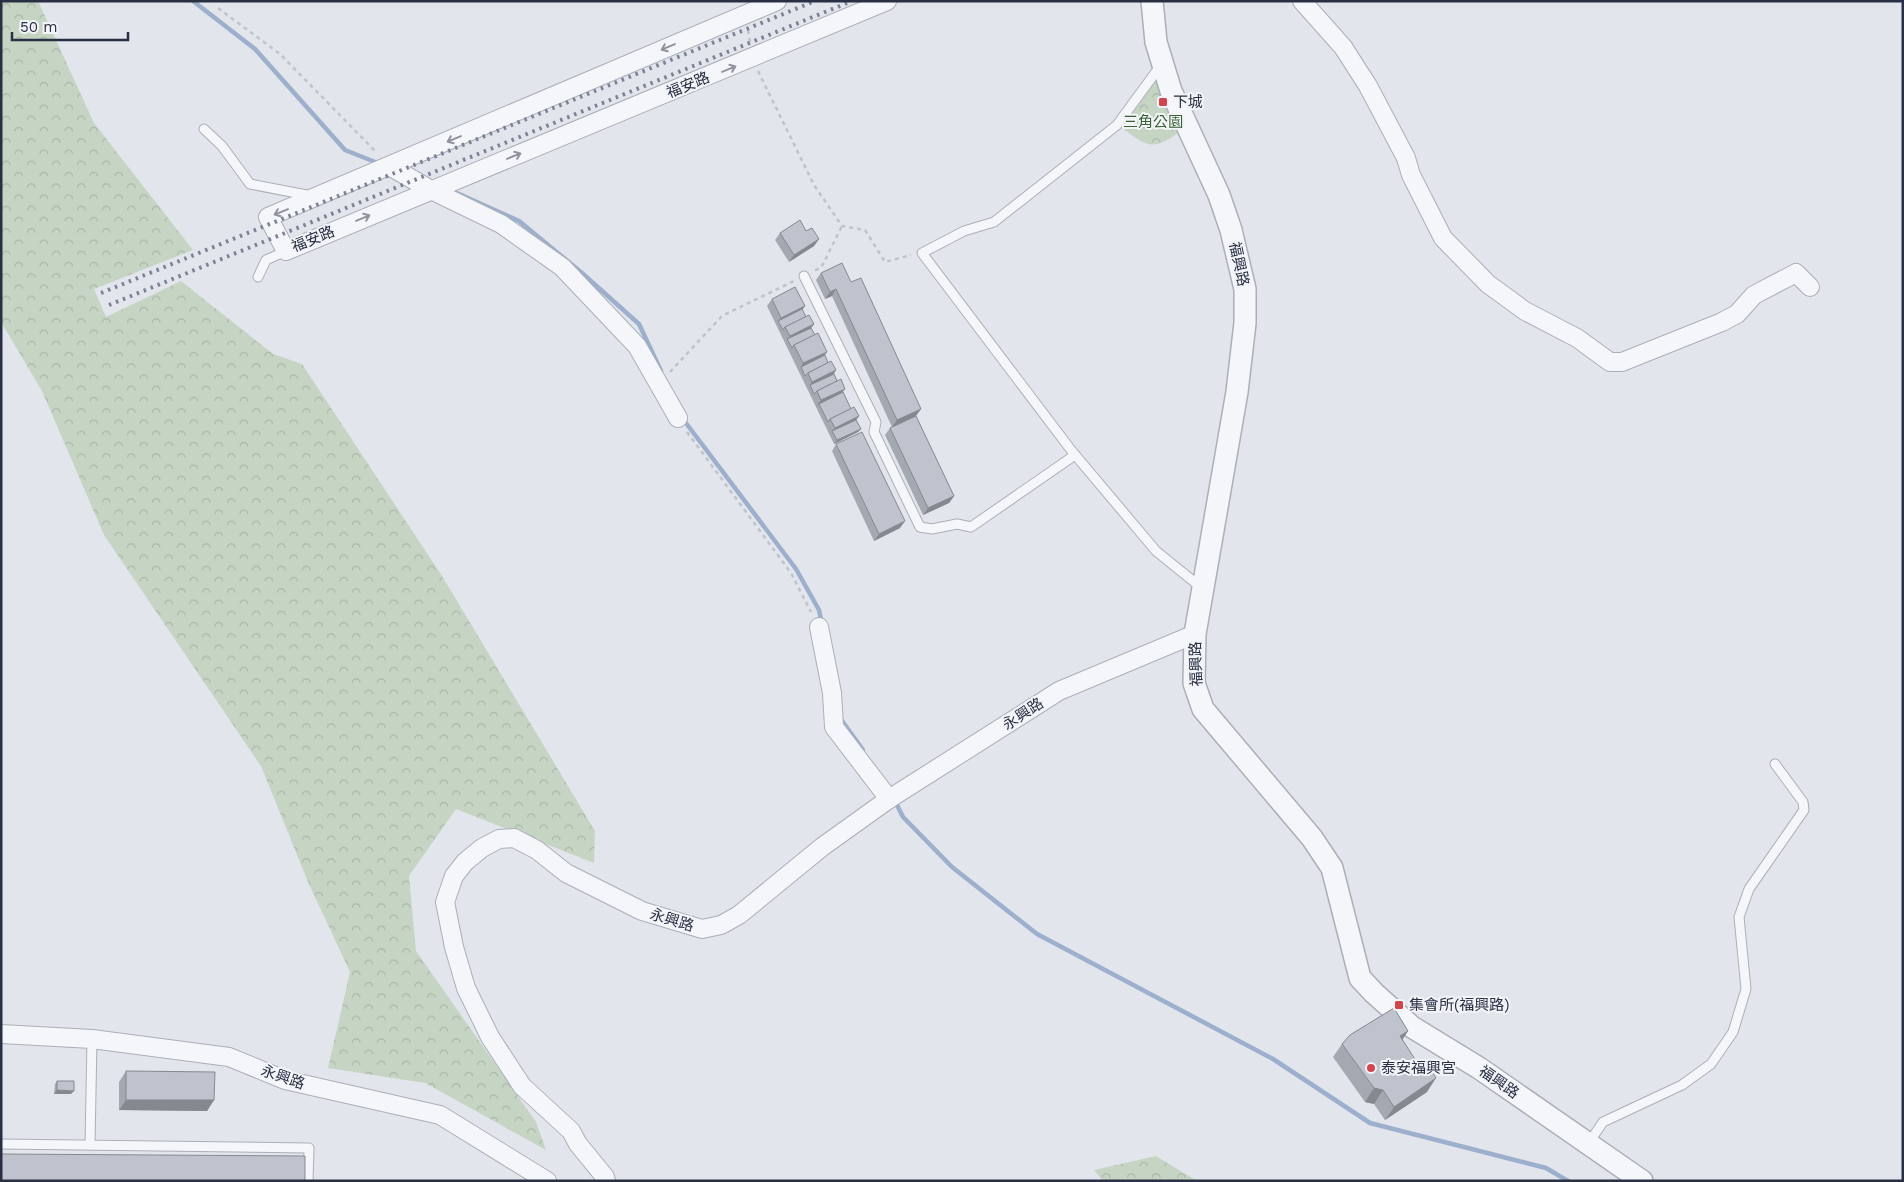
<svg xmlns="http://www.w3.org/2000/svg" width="1904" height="1182" font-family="'Work Sans','Noto Sans TC',sans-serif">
<defs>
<pattern id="forest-crowns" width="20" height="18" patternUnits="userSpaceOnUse" patternTransform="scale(1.25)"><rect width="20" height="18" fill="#c6d5c3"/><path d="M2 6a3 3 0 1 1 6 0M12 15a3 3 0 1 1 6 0" fill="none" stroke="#aab7a9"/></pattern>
</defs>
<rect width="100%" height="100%" fill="#e2e5eb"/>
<g fill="url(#forest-crowns)">
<path d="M1 1H38L94 123 193 250 94 289 106 317 181 281 273 354 302 364 442 576 595 831 594 863 456 809 409 876 416 951 536 1122 546 1150 425 1083 328 1068 350 972 308 882 261 766 104 535 42 391 1 322Z"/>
<path d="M1157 79 1179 132C1153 152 1146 146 1122 128Z"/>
<path d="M1156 1156 1197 1181H1103L1094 1170Z"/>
</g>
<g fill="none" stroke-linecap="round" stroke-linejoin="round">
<g stroke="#9cafcc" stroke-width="4.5">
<path d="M193 1 255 49 345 150 380 164"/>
<path d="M448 189 519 221 582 273 639 324 661 371"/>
<path d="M683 419 796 569 819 610 822 624"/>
<path d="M840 718 863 750"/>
<path d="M895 801 903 817 952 867 1037 934 1273 1059 1370 1123 1546 1168 1568 1181"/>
</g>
<defs>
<g id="service">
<path d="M1161 65 1117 125 994 222 964 231 922 253 1071 450 1156 551 1203 589"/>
<path d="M204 129 222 146 250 184 312 196"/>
<path d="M804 276 876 422 874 432 920 527 932 529 957 524 971 527 1075 455"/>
<path d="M258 277 266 260 286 251"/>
<path d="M1 1144 309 1148 308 1181"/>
<path d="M1588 1144 1603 1122 1682 1085 1711 1064 1733 1032 1746 989 1739 917 1749 889 1804 810 1803 802 1775 764"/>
<path d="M90 1145 92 1039"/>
</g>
<g id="minor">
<path d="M777 1 268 217 286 251 887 1"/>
<path d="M1302 1 1343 47 1368 86 1406 158 1411 175 1443 238 1488 284 1525 311 1577 338 1610 362H1622L1722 322 1737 314 1754 295 1796 273 1810 287"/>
<path d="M391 167 431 190 501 224 562 267 637 346 678 418"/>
<path d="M819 627 832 693 834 727 889 799"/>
<path d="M1 1034 92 1039 229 1057 285 1080 440 1115 547 1181"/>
<path d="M606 1181 605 1177 578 1144 571 1131 522 1086 490 1037 466 988 454 947 445 902 454 876 465 862 482 848 499 839 514 838 537 850 566 873 642 911 702 929 721 925 739 915 822 847 889 799 1059 691 1195 634"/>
</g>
<path id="tertiary" d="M1152 1 1156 42 1171 91 1219 195 1231 230 1245 289V323L1237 392 1195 634 1194 683 1203 709 1312 838 1332 868 1360 978 1374 993 1412 1027 1479 1068 1642 1181"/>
</defs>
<use href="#service" stroke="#aaafb9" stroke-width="11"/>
<use href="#minor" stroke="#aaafb9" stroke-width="20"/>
<use href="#tertiary" stroke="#aaafb9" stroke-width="24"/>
<g stroke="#c0c3ca" stroke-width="2.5" stroke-dasharray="4 4" stroke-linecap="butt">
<path d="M218 8 280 54 377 153"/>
<path d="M748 30 750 42"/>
<path d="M758 71 814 185 842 226 865 230 885 262 911 255"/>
<path d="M815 270 821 268 842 226"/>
<path d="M670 372 722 316 794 281"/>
<path d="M687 432 791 573 811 612"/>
</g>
<use href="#service" stroke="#f5f6f9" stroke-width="9"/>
<use href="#minor" stroke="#f5f6f9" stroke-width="18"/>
<use href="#tertiary" stroke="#f5f6f9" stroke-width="21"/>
<g stroke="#7b8295" stroke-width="4" stroke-dasharray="2.5 5" stroke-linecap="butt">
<path d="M101 293 815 1"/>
<path d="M109 305 852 1"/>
</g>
</g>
<g fill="#a4a8b1">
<path d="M806 231 819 239 814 246 789 262 775 240 780 233Z"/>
<path d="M821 273 851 282 954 496 949 503 923 515 885 435 890 428 892 427 832 296 825 299 816 280Z"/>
<path d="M772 299 805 306 802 309 806 317 814 324 811 328 828 363 836 370 834 374 851 409 859 416 856 420 861 429 858 432 834 444 767 306Z"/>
<path d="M836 444 900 528 874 541 832 451Z"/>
<path d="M1408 1031 1402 1040 1427 1092 1385 1120 1374 1104 1365 1102 1333 1057 1342 1044Z"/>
<path d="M126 1071 214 1100 207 1111 119 1110V1082Z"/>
<path d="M57 1081 71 1094H54L55 1084Z"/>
</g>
<g fill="#868890">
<path d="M819 239 814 246 789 262 794 255Z"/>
<path d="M836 289 832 296 825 299 830 292Z"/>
<path d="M805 306 800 313 778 321 781 318Z"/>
<path d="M814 324 809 331 787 339 790 336Z"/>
<path d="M827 352 822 359 801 367 803 363Z"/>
<path d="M836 370 831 377 810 385 812 382Z"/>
<path d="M845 389 840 396 819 404 816 407 821 400Z"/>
<path d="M921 409 916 416 892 427 897 420Z"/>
<path d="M859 416 854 423 832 431 835 428Z"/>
<path d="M861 429 858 432 834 444 837 440Z"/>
<path d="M954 496 949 503 923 515 928 508Z"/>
<path d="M905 521 900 528 874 541 879 534Z"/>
<path d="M1408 1031 1399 1045 1400 1036Z"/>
<path d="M1436 1078 1427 1092 1385 1120 1394 1107Z"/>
<path d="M1374 1088 1383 1090 1374 1104 1365 1102Z"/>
<path d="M57 1090 74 1091 71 1094H54Z"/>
<path d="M126 1100H214L207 1111 119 1110Z"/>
</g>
<g fill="#bfc3ce" stroke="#868890">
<path d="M800 220 806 231 812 228 819 239 794 255 780 233Z"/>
<path d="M842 263 851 282 861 278 921 409 897 420 836 289 830 292 821 273Z"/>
<path d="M795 287 805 306 781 318 772 299Z"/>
<path d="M802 309 806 317 785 327 783 330 778 321Z"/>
<path d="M809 315 814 324 790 336 785 327Z"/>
<path d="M811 328 815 335 794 345 792 348 787 339Z"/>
<path d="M818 333 827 352 803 363 794 345Z"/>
<path d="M825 355 828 363 808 373 805 376 801 367Z"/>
<path d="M831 361 836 370 812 382 808 373Z"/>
<path d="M834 374 837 381 817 391 814 394 810 385Z"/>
<path d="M841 379 845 389 821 400 817 391Z"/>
<path d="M843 392 851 409 830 419 828 422 819 404Z"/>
<path d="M854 407 859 416 835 428 830 419Z"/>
<path d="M916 416 954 496 928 508 890 428Z"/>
<path d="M856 420 861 429 837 440 832 431Z"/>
<path d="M862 432 905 521 879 534 836 444Z"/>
<path d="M1394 1008 1408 1031 1400 1036 1420 1067 1428 1066 1436 1078 1394 1107 1383 1090 1374 1088 1342 1044 1350 1035Z"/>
<path d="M126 1071 215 1072 214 1100H126Z"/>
<path d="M57 1081H74V1091L57 1090Z"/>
<path d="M1 1154 305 1156V1181H1Z"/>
</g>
<defs><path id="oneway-shaft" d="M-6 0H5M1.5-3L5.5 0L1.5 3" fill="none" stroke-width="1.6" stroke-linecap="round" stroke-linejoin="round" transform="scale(1.25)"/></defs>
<g stroke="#8f939e">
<use href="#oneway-shaft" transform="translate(668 47) rotate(157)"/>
<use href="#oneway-shaft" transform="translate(729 69) rotate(-22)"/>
<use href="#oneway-shaft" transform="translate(454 139) rotate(157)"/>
<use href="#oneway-shaft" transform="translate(514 156) rotate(-22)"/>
<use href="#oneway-shaft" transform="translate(281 212) rotate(158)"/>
<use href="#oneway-shaft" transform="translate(363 218) rotate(-23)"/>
</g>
<g fill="#d2454c" stroke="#f2f4f8" stroke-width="2">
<rect x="1158" y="97" width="10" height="10" rx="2.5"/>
<rect x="1394" y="1000" width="10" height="10" rx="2.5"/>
<circle cx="1371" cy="1068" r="5"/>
</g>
<g text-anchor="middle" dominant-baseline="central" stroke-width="4" stroke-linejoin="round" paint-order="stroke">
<g font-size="15" fill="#293044" stroke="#f2f4f8">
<text transform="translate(688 85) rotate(-22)">福安路</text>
<text transform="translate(313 239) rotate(-22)">福安路</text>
<text transform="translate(1239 264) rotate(78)">福興路</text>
<text transform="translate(1196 664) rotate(-92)">福興路</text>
<text transform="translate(1023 714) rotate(-33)">永興路</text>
<text transform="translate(672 920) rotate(17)">永興路</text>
<text transform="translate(283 1077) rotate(19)">永興路</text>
<text transform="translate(1499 1082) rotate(35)">福興路</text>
</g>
<g font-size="15" fill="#293044" stroke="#f2f4f8" text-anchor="start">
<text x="1173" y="102">下城</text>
<text x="1409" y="1005">集會所(福興路)</text>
<text x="1381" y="1068">泰安福興宮</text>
</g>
<g font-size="15" fill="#3a6036" stroke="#f2f4f8">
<text x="1153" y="122">三角公園</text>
</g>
</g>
<rect width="1904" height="1182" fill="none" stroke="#293044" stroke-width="5"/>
<path d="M12 32v8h116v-8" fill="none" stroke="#293044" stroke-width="2.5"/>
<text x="20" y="32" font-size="15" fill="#293044" stroke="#f2f4f8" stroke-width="4" paint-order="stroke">50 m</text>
</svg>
